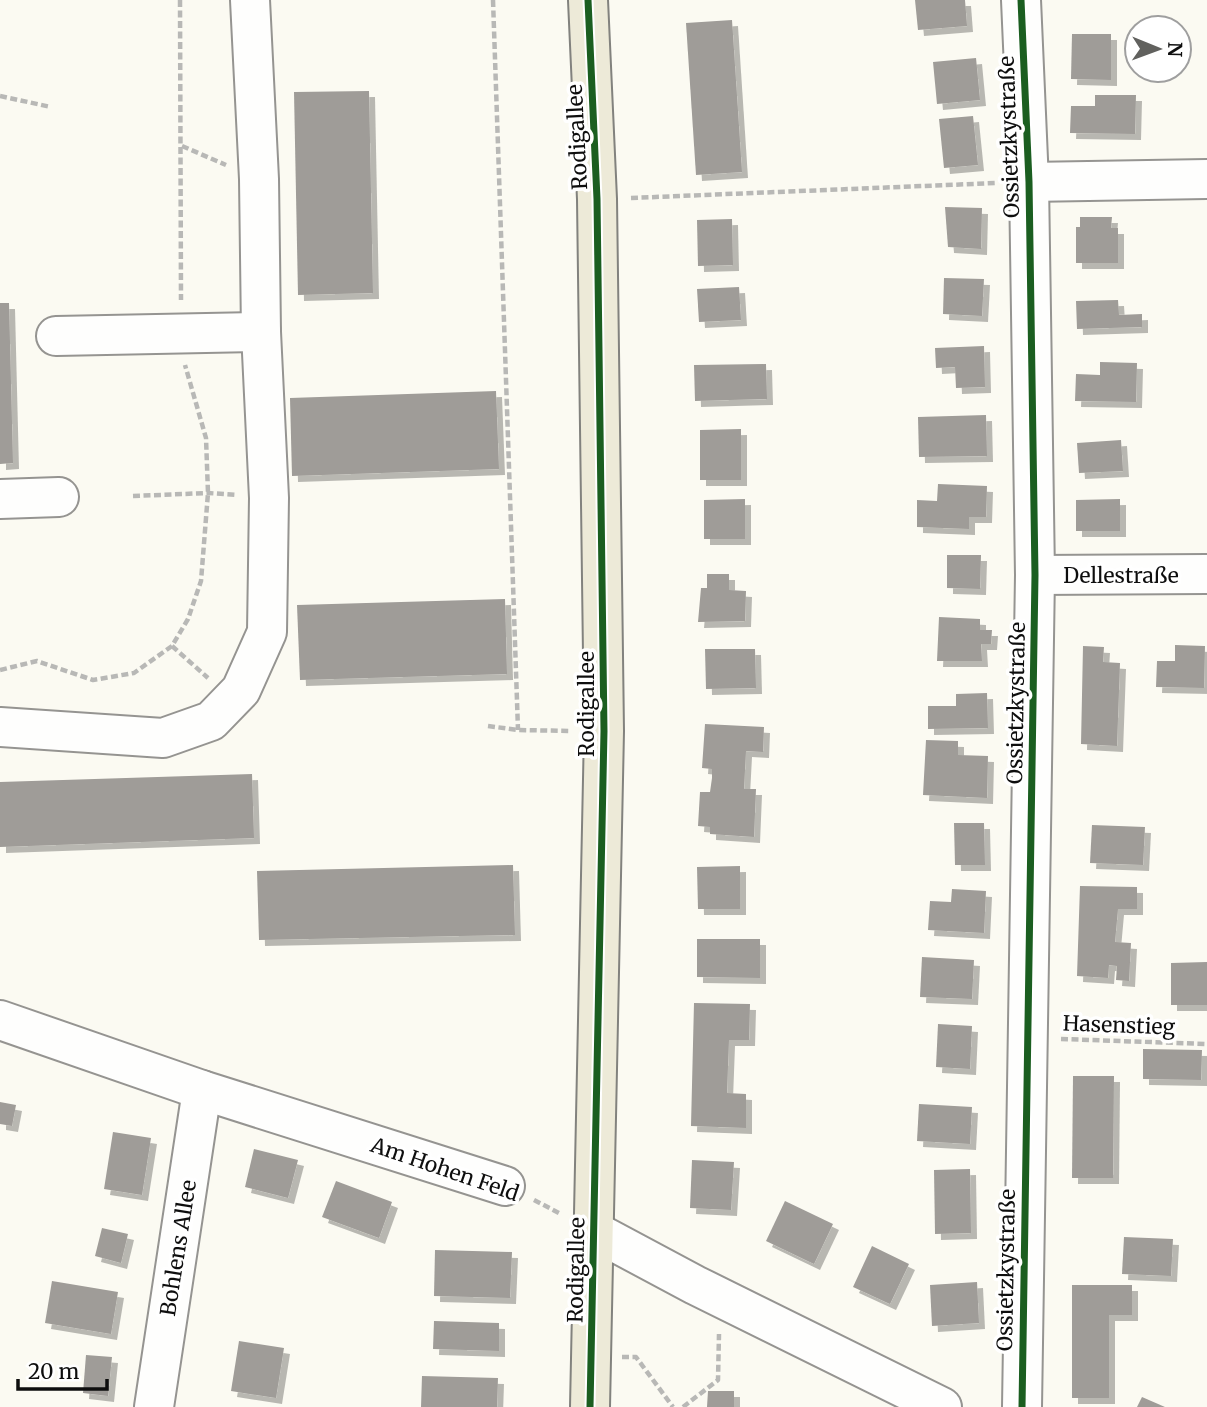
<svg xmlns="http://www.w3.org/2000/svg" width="1207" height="1407" font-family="Merriweather,serif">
<defs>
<filter id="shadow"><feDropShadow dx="6" dy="6" stdDeviation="0" flood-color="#0004"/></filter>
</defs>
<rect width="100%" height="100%" fill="#fbfaf2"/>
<g fill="#9f9c98" filter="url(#shadow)">
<path d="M915 0H965L967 26 918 30Z"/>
<path d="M732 20 742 172 696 175 686 23Z"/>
<path d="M1072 34H1111V80L1071 79Z"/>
<path d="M976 58 980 100 937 104 933 62Z"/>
<path d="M369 91 373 293 298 295 294 92Z"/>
<path d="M1095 95H1136L1135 134 1070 133 1071 106H1095Z"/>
<path d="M973 116 978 165 944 168 939 119Z"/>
<path d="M945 207 982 208 981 249 948 247Z"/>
<path d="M1080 217H1112L1111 228H1118V263H1076V227H1080Z"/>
<path d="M732 219 733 265 698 266 697 220Z"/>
<path d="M944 278 984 279 982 316 943 314Z"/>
<path d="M739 287 741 320 699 322 697 289Z"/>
<path d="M1118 300 1119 315 1142 314V327L1077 329 1076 301Z"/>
<path d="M0 303H9L13 463 0 464Z"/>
<path d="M984 346 985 387 956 388 955 367 936 368 935 348Z"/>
<path d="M1100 362 1137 363 1136 402 1075 401 1076 374 1100 375Z"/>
<path d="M766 364 767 399 695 401 694 365Z"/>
<path d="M496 391 499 469 292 476 290 398Z"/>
<path d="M986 415 987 456 919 457 918 417Z"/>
<path d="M741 429V480H700V430Z"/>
<path d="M1121 440 1123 471 1079 473 1077 443Z"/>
<path d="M938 484 987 486 986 517H969V529L917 527V500L937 501Z"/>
<path d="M745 499V539H704V500Z"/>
<path d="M1120 499V531H1076V500Z"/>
<path d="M947 555H981L980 589 947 588Z"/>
<path d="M707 574H729V590L746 591 745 621 698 622 701 588H707Z"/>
<path d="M505 599 507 674 300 680 297 605Z"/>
<path d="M939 617 980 619V630H992L991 644H981L982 661H937Z"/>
<path d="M1175 645 1205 646 1204 688 1156 687 1157 661H1175Z"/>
<path d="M1083 646 1104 647 1103 662 1120 663 1117 746 1081 744Z"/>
<path d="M705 649H755L756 688 706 689Z"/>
<path d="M987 693 988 728 928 729V706H956V694Z"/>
<path d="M705 724 764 727 763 752 746 751 744 789H756L754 837 710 834V827L698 826 700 792H710L712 778V769L702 768Z"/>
<path d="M926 740 958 741V755L988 756 987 798 923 795Z"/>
<path d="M252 774 254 838 0 847V782Z"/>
<path d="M954 823H984L985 865H955Z"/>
<path d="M1092 825 1145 827 1143 865 1090 863Z"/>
<path d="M513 865 515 935 259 940 257 871Z"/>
<path d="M740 866V909H698L697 867Z"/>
<path d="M1080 886 1137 887V909H1118L1115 942 1131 943 1129 981 1116 980 1117 966 1109 965 1108 978 1077 976Z"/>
<path d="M952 889 986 891 984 933 928 930 930 901 951 902Z"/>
<path d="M697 939H760V978L697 977Z"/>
<path d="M922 957 974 960 972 999 920 997Z"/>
<path d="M1207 962V1005H1171V963Z"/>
<path d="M694 1003 750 1004 749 1040H729L727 1093 746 1094V1128L691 1126Z"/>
<path d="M938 1024 972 1026 970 1069 936 1067Z"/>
<path d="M1143 1049 1202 1050 1201 1080 1143 1079Z"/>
<path d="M1073 1076H1114L1113 1178H1072Z"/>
<path d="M0 1102 16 1105 12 1126 0 1124Z"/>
<path d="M919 1104 972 1107 970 1144 917 1141Z"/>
<path d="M113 1132 151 1138 142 1195 104 1189Z"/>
<path d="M254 1149 298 1160 288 1198 245 1187Z"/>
<path d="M692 1160 734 1162 731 1210 690 1208Z"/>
<path d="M970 1169 971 1233 935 1234 934 1170Z"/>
<path d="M336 1181 392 1202 379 1238 322 1217Z"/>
<path d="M785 1201 833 1224 814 1264 766 1241Z"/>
<path d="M102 1228 128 1234 121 1263 95 1256Z"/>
<path d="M1124 1237 1173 1239 1171 1276 1122 1274Z"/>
<path d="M872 1246 909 1264 890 1304 853 1287Z"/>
<path d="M435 1250 512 1252 510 1298 434 1296Z"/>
<path d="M52 1281 118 1292 111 1334 45 1323Z"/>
<path d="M977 1282 979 1323 932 1326 930 1285Z"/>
<path d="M1072 1285H1132V1315H1109V1398H1072Z"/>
<path d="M434 1321 499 1323V1351L433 1349Z"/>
<path d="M239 1341 284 1348 276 1398 231 1391Z"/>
<path d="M86 1355 112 1357 108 1396 83 1393Z"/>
<path d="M422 1376 498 1378 497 1407H421Z"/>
<path d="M708 1391H734V1407H707Z"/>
<path d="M1142 1397 1165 1407H1137Z"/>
</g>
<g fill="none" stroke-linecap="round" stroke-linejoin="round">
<defs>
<g id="minor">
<path d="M1021 0 1029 182 1035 575 1022 1407"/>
<path d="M1029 182 1207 179"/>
<path d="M56 336 261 332"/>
<path d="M0 499 59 497"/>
<path d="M1035 575 1207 574"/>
<path d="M0 727 163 738 211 721 241 690 267 632 269 498 261 332 259 179 250 0"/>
<path d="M0 1020 202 1090 505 1186"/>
<path d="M594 1231 695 1285 942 1407"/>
<path d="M154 1407 202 1090"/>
</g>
<path id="major" d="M588 0 597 199 604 731 590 1407"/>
</defs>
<use href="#minor" stroke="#959491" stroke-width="42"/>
<use href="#major" stroke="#82827e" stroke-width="42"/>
<g stroke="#b8b8b6" stroke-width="4.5" stroke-dasharray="7 3.5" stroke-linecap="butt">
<path d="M180 0 181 300"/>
<path d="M493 0 518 730"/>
<path d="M0 96 51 107"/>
<path d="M182 146 226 165"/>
<path d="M631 198 996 183"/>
<path d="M133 496 208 493 237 495"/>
<path d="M172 646 208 678"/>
<path d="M0 670 37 661 93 680 134 673 172 646 188 619 201 581 208 493 206 438 185 365"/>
<path d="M488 726 518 730 571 731"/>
<path d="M1061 1039 1207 1044"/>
<path d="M534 1200 561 1214"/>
<path d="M622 1357H636L673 1407"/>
<path d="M683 1407 718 1380 719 1334"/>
</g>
<use href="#minor" stroke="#fefefd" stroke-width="38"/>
<use href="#major" stroke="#edead8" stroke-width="38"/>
<defs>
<g id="cycleway">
<path d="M588 0 597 199 604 731 590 1407"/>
<path d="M1021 0 1029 182 1035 575 1022 1407"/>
</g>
</defs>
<use href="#cycleway" stroke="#fff" stroke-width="11"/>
<use href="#cycleway" stroke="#1b5e20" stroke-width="7"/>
</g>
<g text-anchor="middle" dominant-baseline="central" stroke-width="7" stroke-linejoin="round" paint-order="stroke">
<g font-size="21" fill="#0e0e0e" stroke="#fff">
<text transform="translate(577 137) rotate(-93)">Rodigallee</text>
<text transform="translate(1009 137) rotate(-92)">Ossietzkystraße</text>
<text x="1121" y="575">Dellestraße</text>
<text transform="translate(1016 703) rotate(-89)">Ossietzkystraße</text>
<text transform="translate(586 704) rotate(-90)">Rodigallee</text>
<text transform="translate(1119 1025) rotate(2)">Hasenstieg</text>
<text transform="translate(445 1169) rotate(19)">Am Hohen Feld</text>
<text transform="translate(178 1248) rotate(-81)">Bohlens Allee</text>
<text transform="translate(576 1270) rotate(-89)">Rodigallee</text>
<text transform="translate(1006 1270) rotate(-89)">Ossietzkystraße</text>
</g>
</g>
<g transform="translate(1158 49) rotate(91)"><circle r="33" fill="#ffffff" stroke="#9f9f9f" stroke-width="2"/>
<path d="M0-5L12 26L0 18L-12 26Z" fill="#61615e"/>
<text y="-10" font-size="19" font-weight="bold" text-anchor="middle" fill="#0e0e0e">N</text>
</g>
<path d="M18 1379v10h89v-10" fill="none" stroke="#0e0e0e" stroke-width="3.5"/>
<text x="28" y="1379" font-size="21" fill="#0e0e0e" stroke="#ffffff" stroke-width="5" paint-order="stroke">20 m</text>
</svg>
